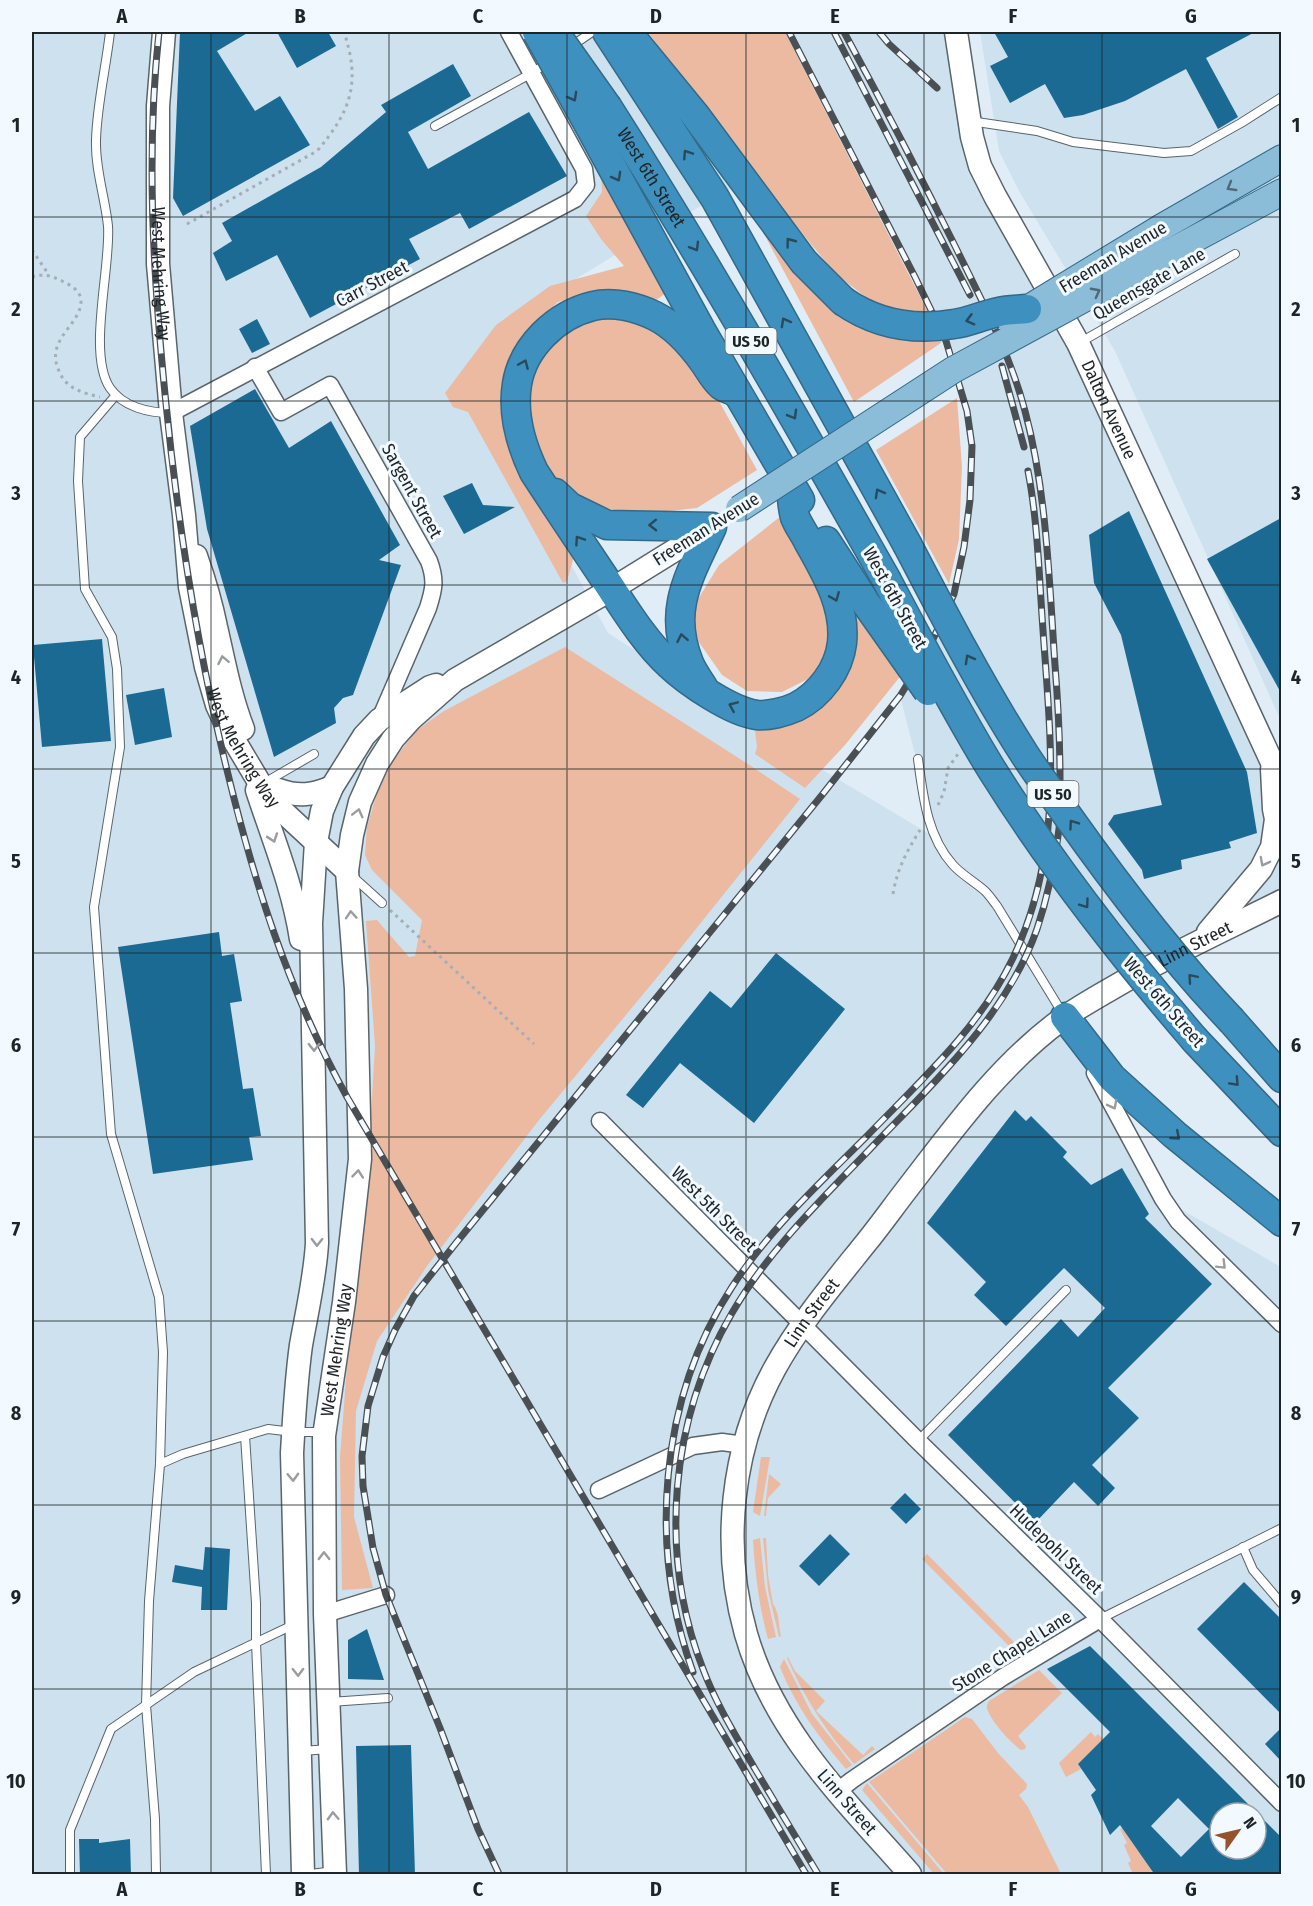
<svg xmlns="http://www.w3.org/2000/svg" width="1313" height="1906" font-family="'Fira Sans Condensed',sans-serif">
<rect width="100%" height="100%" fill="#e1edf6"/>
<g fill="#cee1ee" fill-rule="evenodd">
<path d="M32 32H787L825 123 780 161 620 252 553 293 481 398 608 633 791 751 941 841 932 820 900 696 927 652 954 594 964 547 970 500 972 446 967 411 946 341 915 277 789 32H956L972 137 1281 784V901L1065 1017 1163 1199 1281 1267V1874H32ZM1220 1813H1256V1849H1220Z"/>
<path d="M980 32H1281V721L1115 351 1019 191 999 151Z"/>
</g>
<g fill="#ebbaa1">
<path d="M648 32H785L929 314H909L873 303 835 273 748 168Z"/>
<path d="M601 174 671 289 654 302 631 292 592 294 558 302 526 332 505 379 575 553 567 581 563 583 468 412 453 407 445 393 496 325 550 286 624 266 601 239 586 216 602 192Z"/>
<path d="M735 180 836 308 868 331 911 338 939 336 941 343 854 402Z"/>
<path d="M620 312 675 339 719 401 757 470 697 508 633 515 607 508 579 498 554 478 539 456 533 442 526 382 562 327Z"/>
<path d="M957 398 962 467 959 539 949 584 876 450Z"/>
<path d="M781 516 832 613 828 646 812 677 782 692 747 691 722 675 696 638 695 604 719 565Z"/>
<path d="M845 592 903 673 845 745 805 788 755 754 757 747 754 722 811 709Z"/>
<path d="M565 647 751 766 800 799 659 975 539 1120 427 1266 377 1341 356 1411 354 1517 373 1588 342 1590 340 1457 350 1327 365 1215 375 1046 366 921 377 920 409 957 415 956 422 920 372 870 365 855 367 827 377 793 392 762 417 730 444 711Z"/>
<path d="M761 1457H770L760 1516 753 1512Z"/>
<path d="M769 1474 781 1484 768 1498 766 1516H764Z"/>
<path d="M760 1538 765 1587 776 1637 768 1639C759 1606 755 1573 753 1540Z"/>
<path d="M763 1538H766L768 1575 773 1604C780 1614 778 1625 781 1636L779 1637 768 1590Z"/>
<path d="M927 1554 1019 1647 1029 1638 1036 1643 1009 1660H1005L1002 1658 1011 1648 922 1559Z"/>
<path d="M788 1657 795 1671 825 1701 816 1711 863 1755 872 1746 875 1749 854 1764C826 1731 804 1697 787 1658Z"/>
<path d="M784 1659 812 1714 852 1765 846 1769C819 1738 795 1705 780 1667Z"/>
<path d="M1039 1670 1062 1693 1018 1736 1026 1746 1025 1749 1021 1750C1011 1743 992 1722 988 1711 986 1706 987 1705 989 1701Z"/>
<path d="M965 1717 972 1719 998 1753 1027 1784 1026 1789 1019 1795 1028 1807 1061 1874H947L869 1782Z"/>
<path d="M1091 1732 1095 1737 1098 1734 1103 1739 1078 1764 1081 1769 1066 1777 1059 1763Z"/>
<path d="M867 1783 873 1790 944 1874H934L862 1790Z"/>
<path d="M1122 1828 1153 1871 1146 1874H1133L1128 1863 1131 1861 1124 1845 1127 1843 1120 1829Z"/>
</g>
<g fill="#1a6a93" fill-rule="evenodd">
<path d="M180 32H249L217 51 255 111 280 96 310 145 183 216 173 198Z"/>
<path d="M277 32H328L336 46 297 68Z"/>
<path d="M994 32H1255L1206 58 1238 117 1218 129 1186 69 1125 101 1083 115 1064 118 1045 84 1010 103 990 66 1008 57Z"/>
<path d="M453 64 471 96 408 132 428 169 529 112 567 176 469 229 460 213 409 239 420 259 310 318 277 255 226 281 213 253 232 241 222 223 321 167 386 112 381 105Z"/>
<path d="M257 319 270 344 252 353 239 329Z"/>
<path d="M255 389 289 448 331 421 400 545 379 560 401 565 353 695 343 698 334 708 336 723 274 757 207 529 190 426Z"/>
<path d="M472 483 483 505 515 507 464 534 443 496Z"/>
<path d="M1129 511 1247 772 1257 833 1229 842 1231 848 1181 860 1182 869 1144 879 1142 870 1108 824 1114 815 1162 805 1121 635 1094 583 1089 535Z"/>
<path d="M1281 518V693L1207 559Z"/>
<path d="M102 639 111 741 42 747 33 645Z"/>
<path d="M164 688 172 737 135 745 126 695Z"/>
<path d="M219 932 222 956 234 954 242 1001 230 1003 243 1089 253 1088 261 1136 249 1137 253 1160 153 1174 118 947Z"/>
<path d="M776 953 845 1009 754 1123 680 1063 643 1108 626 1095 710 991 731 1008Z"/>
<path d="M1015 1110 1026 1121 1031 1116 1067 1152 1063 1157 1091 1185 1122 1168 1149 1214 1145 1218 1212 1284 1108 1388 1139 1418 1092 1465 1115 1488 1098 1506 1074 1482 1035 1523 948 1435 1061 1319 1078 1337 1105 1308 1064 1268 1006 1326 974 1295 986 1282 927 1223Z"/>
<path d="M905 1493 921 1509 906 1524 890 1508Z"/>
<path d="M830 1534 850 1554 819 1586 799 1566Z"/>
<path d="M205 1547 230 1549 227 1610H201L202 1587 172 1582 175 1565 203 1570Z"/>
<path d="M1244 1582 1281 1619V1714L1197 1629Z"/>
<path d="M367 1629 384 1680 348 1679V1640Z"/>
<path d="M1090 1646 1281 1837V1875H1155L1120 1825 1110 1835 1091 1795 1096 1790 1078 1764 1110 1732 1047 1669ZM1178 1798 1209 1829 1181 1857 1151 1826ZM1220 1813H1256V1849H1220Z"/>
<path d="M1281 1728V1761L1265 1744Z"/>
<path d="M411 1745 415 1875H359L356 1746Z"/>
<path d="M79 1839H99V1843L130 1839 131 1875H80Z"/>
</g>
<g fill="none" stroke-linecap="round" stroke-linejoin="round">
<defs>
<g id="lane">
<path d="M110 32C106 68 97 104 96 140 95 169 105 197 108 226 111 267 87 354 110 388 123 407 149 413 171 413"/>
<path d="M570 47 592 32"/>
<path d="M970 121 1037 131 1073 142 1164 153 1191 151 1241 123 1282 97"/>
<path d="M435 126 532 73 550 61"/>
<path d="M1079 343 1235 254"/>
<path d="M116 395 80 437 78 481 85 589 112 637 117 669 120 747 94 907 111 1134 159 1297 163 1352 160 1464 149 1601 146 1705 155 1819 156 1874"/>
<path d="M918 759C923 796 927 836 953 865 962 875 975 882 985 891 990 896 993 901 997 906L1063 1014"/>
<path d="M271 779 314 754"/>
<path d="M351 875 382 903"/>
<path d="M245 1436 256 1603V1643L266 1874"/>
<path d="M918 1441 1066 1290"/>
<path d="M160 1464 183 1454 268 1429 293 1432H324"/>
<path d="M1243 1547 1253 1570 1282 1604"/>
<path d="M1100 1619 1282 1528"/>
<path d="M330 1702 388 1698"/>
<path d="M301 1751 330 1749"/>
<path d="M70 1874V1830L111 1729 194 1672 295 1624"/>
<path d="M311 1874 334 1871"/>
</g>
<g id="street">
<path d="M255 367 281 412 330 385 429 561C436 580 434 589 428 608L380 719"/>
<path d="M171 413 575 199 586 185 584 169 509 32"/>
<path d="M1095 1073 1163 1199 1178 1221 1282 1324"/>
<path d="M600 1121 918 1441 1100 1619 1282 1803"/>
<path d="M599 1490 693 1446 722 1442 744 1445"/>
<path d="M325 1614 386 1595"/>
<path d="M838 1791 852 1780 1003 1677 1100 1619"/>
</g>
<g id="secondary">
<path id="s1" d="M164 32 158 106V264L171 413 184 515 190 587 206 667 217 705 231 735 265 792 278 807 347 871"/>
<path id="s2" d="M956 32 972 137 980 166 995 196 1078 343 1282 784"/>
<path d="M196 556C204 579 211 602 216 627 224 662 230 695 243 729"/>
<path d="M257 790C273 839 293 887 301 939"/>
<path d="M279 790C298 797 314 795 332 787"/>
<path d="M1208 932 1261 869 1272 847 1276 819 1274 809 1272 769"/>
<path d="M303 1874 292 1453C294 1417 296 1381 301 1345 307 1311 315 1278 317 1243L311 923 316 842 322 811 332 787 364 736 379 720 430 687 436 685"/>
<path id="s3" d="M335 1874 325 1614 324 1436 344 1302 360 1159 356 989 347 871 352 835 360 802 377 764 393 739 411 719 455 680 612 589 712 527"/>
<path id="s4" d="M910 1874C845 1800 774 1732 746 1634 721 1546 731 1448 775 1368 800 1323 833 1284 865 1244 879 1227 891 1210 904 1193 952 1131 998 1066 1062 1019 1083 1004 1106 992 1128 979 1178 951 1230 927 1282 901"/>
</g>
<g id="primary">
<path d="M1162 227 1282 158"/>
<path d="M1174 250 1282 192"/>
</g>
<g id="highway">
<path d="M607 32 715 198 907 544"/>
<path d="M627 32 695 115 804 262 843 301"/>
<path id="s5" d="M608 108C706 262 796 420 886 579"/>
<path d="M589 125 701 330 800 500"/>
<path d="M737 393C732 390 725 388 721 385 714 379 709 369 704 362 691 344 675 326 655 316 637 307 613 301 593 306 556 315 523 347 517 384 512 415 521 445 534 472 558 509 583 546 607 582 626 611 645 642 670 665 688 682 732 712 757 715 769 716 785 712 796 707 820 695 839 669 842 643 846 605 825 572 808 541 804 533 798 525 795 517 792 507 792 495 791 485"/>
<path d="M555 493 570 507 607 525 712 527C690 575 667 609 689 663 692 671 698 679 703 687"/>
<path d="M826 541 868 606"/>
<path d="M1065 1017 1112 1078 1175 1135 1282 1222"/>
<path d="M1232 1021 1282 1078"/>
<path d="M1195 1040 1282 1132"/>
</g>
</defs>
<use href="#lane" stroke="#59646b" stroke-width="10"/>
<use href="#street" stroke="#59646b" stroke-width="19"/>
<use href="#secondary" stroke="#59646b" stroke-width="25"/>
<use href="#primary" stroke="#336a89" stroke-width="28"/>
<use href="#highway" stroke="#336a89" stroke-width="31"/>
<g stroke="#a4aeb5" stroke-width="3" stroke-dasharray="3 4.5" stroke-linecap="butt">
<path d="M187 224 317 151C351 111 361 83 344 32"/>
<path d="M32 250 49 275"/>
<path d="M32 277C43 273 52 276 62 281 70 285 80 290 81 300 82 325 44 339 59 371 66 389 83 393 100 397"/>
<path d="M938 805 944 792 948 768 958 754"/>
<path d="M893 894C897 869 907 851 920 830"/>
<path d="M390 910 534 1044"/>
</g>
<use href="#lane" stroke="#fff" stroke-width="8"/>
<use href="#street" stroke="#fff" stroke-width="16"/>
<use href="#secondary" stroke="#fff" stroke-width="22"/>
<use href="#primary" stroke="#8bbcd8" stroke-width="26"/>
<use href="#highway" stroke="#3e90be" stroke-width="28"/>
<defs>
<g id="rail">
<path d="M159 32C146 152 153 273 165 394 177 518 196 641 225 762 254 883 287 988 347 1097L806 1874"/>
<path d="M834 32 970 295"/>
<path d="M879 32 889 44 937 88"/>
<path d="M1002 366 1024 447"/>
<path d="M693 1672C648 1548 659 1399 732 1287 768 1231 818 1185 865 1138 919 1082 979 1029 1013 958 1064 850 1051 745 1043 630 1039 577 1038 523 1028 471"/>
<path d="M499 1874 478 1829 440 1728 386 1595 373 1548 363 1486 362 1456 368 1406 383 1357 395 1330 414 1296 456 1243 822 795 900 696 927 652 954 594 964 547 970 500 972 446 967 411 946 341 915 277 789 32"/>
<path d="M818 1874C797 1839 776 1804 755 1769 736 1736 716 1704 703 1669 658 1554 670 1419 732 1313 768 1251 821 1200 871 1148 933 1083 1006 1017 1037 929 1047 899 1055 861 1059 829 1061 812 1060 795 1060 778 1060 740 1058 703 1055 665 1049 580 1047 493 1025 411 1010 354 983 303 957 250 921 177 883 104 844 32"/>
</g>
</defs>
<use href="#rail" stroke="#494f53" stroke-width="7"/>
<use href="#rail" stroke="#f2faff" stroke-width="4.5" stroke-dasharray="14" stroke-linecap="butt"/>
<defs>
<g id="primary-bridge">
<path d="M1011 322 1027 309 1162 227"/>
<path d="M739 509 953 370 1174 250"/>
</g>
<g id="highway-bridge">
<path d="M537 32 589 125"/>
<path d="M557 36 608 108"/>
<path d="M843 301C876 324 913 331 954 324 969 322 983 315 999 312 1008 310 1018 310 1027 309"/>
<path d="M907 544C944 615 982 688 1025 755 1038 775 1053 795 1067 815 1118 887 1171 957 1232 1021"/>
<path d="M886 579C920 643 954 708 992 770 1052 866 1121 954 1195 1040"/>
<path d="M868 606 928 691"/>
</g>
</defs>
<use href="#primary-bridge" stroke="#336a89" stroke-width="28" stroke-linecap="butt"/>
<use href="#highway-bridge" stroke="#336a89" stroke-width="31" stroke-linecap="butt"/>
<use href="#primary-bridge" stroke="#8bbcd8" stroke-width="26"/>
<use href="#highway-bridge" stroke="#3e90be" stroke-width="28"/>
</g>
<defs><path id="oneway-chevron" d="M-2-3.5L2.5 0L-2 3.5" fill="none" stroke-width="1.6" stroke-linecap="round" stroke-linejoin="round" transform="scale(1.5)"/></defs>
<g stroke="#2a4a5c">
<use href="#oneway-chevron" transform="translate(573 97) rotate(61)"/>
<use href="#oneway-chevron" transform="translate(687 154) rotate(-123)"/>
<use href="#oneway-chevron" transform="translate(617 177) rotate(61)"/>
<use href="#oneway-chevron" transform="translate(790 242) rotate(-127)"/>
<use href="#oneway-chevron" transform="translate(695 247) rotate(59)"/>
<use href="#oneway-chevron" transform="translate(970 320) rotate(165)"/>
<use href="#oneway-chevron" transform="translate(785 322) rotate(-119)"/>
<use href="#oneway-chevron" transform="translate(524 364) rotate(-67)"/>
<use href="#oneway-chevron" transform="translate(793 415) rotate(60)"/>
<use href="#oneway-chevron" transform="translate(879 493) rotate(-119)"/>
<use href="#oneway-chevron" transform="translate(653 525) rotate(179)"/>
<use href="#oneway-chevron" transform="translate(579 540) rotate(-124)"/>
<use href="#oneway-chevron" transform="translate(835 597) rotate(68)"/>
<use href="#oneway-chevron" transform="translate(682 638) rotate(-101)"/>
<use href="#oneway-chevron" transform="translate(969 659) rotate(-119)"/>
<use href="#oneway-chevron" transform="translate(733 706) rotate(-157)"/>
<use href="#oneway-chevron" transform="translate(1073 824) rotate(-125)"/>
<use href="#oneway-chevron" transform="translate(1085 904) rotate(54)"/>
<use href="#oneway-chevron" transform="translate(1192 978) rotate(-131)"/>
<use href="#oneway-chevron" transform="translate(1235 1082) rotate(47)"/>
<use href="#oneway-chevron" transform="translate(1176 1136) rotate(41)"/>
</g>
<g stroke="#506877">
<use href="#oneway-chevron" transform="translate(1231 187) rotate(150)"/>
<use href="#oneway-chevron" transform="translate(1096 292) rotate(-28)"/>
</g>
<g stroke="#9a9c9e">
<use href="#oneway-chevron" transform="translate(223 660) rotate(-101)"/>
<use href="#oneway-chevron" transform="translate(358 813) rotate(-76)"/>
<use href="#oneway-chevron" transform="translate(273 838) rotate(71)"/>
<use href="#oneway-chevron" transform="translate(1264 862) rotate(118)"/>
<use href="#oneway-chevron" transform="translate(351 915) rotate(-94)"/>
<use href="#oneway-chevron" transform="translate(314 1047) rotate(89)"/>
<use href="#oneway-chevron" transform="translate(1113 1105) rotate(62)"/>
<use href="#oneway-chevron" transform="translate(358 1174) rotate(-84)"/>
<use href="#oneway-chevron" transform="translate(317 1242) rotate(91)"/>
<use href="#oneway-chevron" transform="translate(1222 1265) rotate(45)"/>
<use href="#oneway-chevron" transform="translate(293 1477) rotate(88)"/>
<use href="#oneway-chevron" transform="translate(324 1556) rotate(-91)"/>
<use href="#oneway-chevron" transform="translate(298 1672) rotate(89)"/>
<use href="#oneway-chevron" transform="translate(333 1816) rotate(-92)"/>
</g>
<path fill="none" stroke="#1f2427" stroke-width="1.5" stroke-opacity="0.55" d="M211 32V1874M389 32V1874M567 32V1874M746 32V1874M924 32V1874M1102 32V1874M32 217H1282M32 401H1282M32 585H1282M32 769H1282M32 953H1282M32 1137H1282M32 1321H1282M32 1505H1282M32 1689H1282"/>
<g text-anchor="middle" dominant-baseline="central" stroke-width="6" stroke-linejoin="round" paint-order="stroke">
<g fill="#f2faff" stroke="#5e6468" stroke-width="1.5">
<rect x="725.5" y="328" width="51" height="26" rx="4.5"/>
<rect x="1027.5" y="781" width="51" height="26" rx="4.5"/>
</g>
<g font-size="16" font-weight="bold" fill="#1f2427">
<text x="751" y="341">US 50</text>
<text x="1053" y="794">US 50</text>
</g>
<g font-size="18" fill="#1f2427" stroke="#f2faff">
<text stroke="none"><textPath href="#s5" startOffset="82">West 6th Street</textPath></text>
<text transform="translate(1113 257) rotate(-31)">Freeman Avenue</text>
<text stroke="none"><textPath href="#s1" startOffset="242">West Mehring Way</textPath></text>
<text transform="translate(372 284) rotate(-28)">Carr Street</text>
<text transform="translate(1149 284) rotate(-30)">Queensgate Lane</text>
<text stroke="none"><textPath href="#s2" startOffset="412">Dalton Avenue</textPath></text>
<text transform="translate(412 491) rotate(61)">Sargent Street</text>
<text transform="translate(706 529) rotate(-32)">Freeman Avenue</text>
<text transform="translate(895 598) rotate(61)">West 6th Street</text>
<text stroke="none"><textPath href="#s1" startOffset="728">West Mehring Way</textPath></text>
<text stroke="none"><textPath href="#s4" startOffset="1174">Linn Street</textPath></text>
<text transform="translate(1164 1002) rotate(49)">West 6th Street</text>
<text transform="translate(714 1209) rotate(45)">West 5th Street</text>
<text stroke="none"><textPath href="#s4" startOffset="634">Linn Street</textPath></text>
<text stroke="none"><textPath href="#s3" startOffset="525">West Mehring Way</textPath></text>
<text transform="translate(1056 1549) rotate(44)">Hudepohl Street</text>
<text transform="translate(1012 1651) rotate(-32)">Stone Chapel Lane</text>
<text transform="translate(847 1802) rotate(49)">Linn Street</text>
</g>
</g>
<rect width="1313" height="1906" fill="none" stroke="#f2faff" stroke-width="66"/>
<g transform="translate(1238 1831) rotate(56)"><circle r="28" fill="#f2faff" stroke="#9ea4a9" stroke-width="1.5"/>
<path d="M0-4.5L10 22L0 15L-10 22Z" fill="#98512a"/>
<text y="-9" font-size="16" font-weight="bold" text-anchor="middle" fill="#1f2427">N</text>
</g>
<rect x="33" y="33" width="1247" height="1840" fill="none" stroke="#1f2427" stroke-width="2"/>
<g font-size="20" text-anchor="middle" font-weight="bold" fill="#1f2427">
<text x="122" y="23">A</text>
<text x="300" y="23">B</text>
<text x="478" y="23">C</text>
<text x="656" y="23">D</text>
<text x="835" y="23">E</text>
<text x="1013" y="23">F</text>
<text x="1191" y="23">G</text>
<text x="16" y="132">1</text>
<text x="1296" y="132">1</text>
<text x="16" y="316">2</text>
<text x="1296" y="316">2</text>
<text x="16" y="500">3</text>
<text x="1296" y="500">3</text>
<text x="16" y="684">4</text>
<text x="1296" y="684">4</text>
<text x="16" y="868">5</text>
<text x="1296" y="868">5</text>
<text x="16" y="1052">6</text>
<text x="1296" y="1052">6</text>
<text x="16" y="1236">7</text>
<text x="1296" y="1236">7</text>
<text x="16" y="1420">8</text>
<text x="1296" y="1420">8</text>
<text x="16" y="1604">9</text>
<text x="1296" y="1604">9</text>
<text x="16" y="1788">10</text>
<text x="1296" y="1788">10</text>
<text x="122" y="1896">A</text>
<text x="300" y="1896">B</text>
<text x="478" y="1896">C</text>
<text x="656" y="1896">D</text>
<text x="835" y="1896">E</text>
<text x="1013" y="1896">F</text>
<text x="1191" y="1896">G</text>
</g>
</svg>
